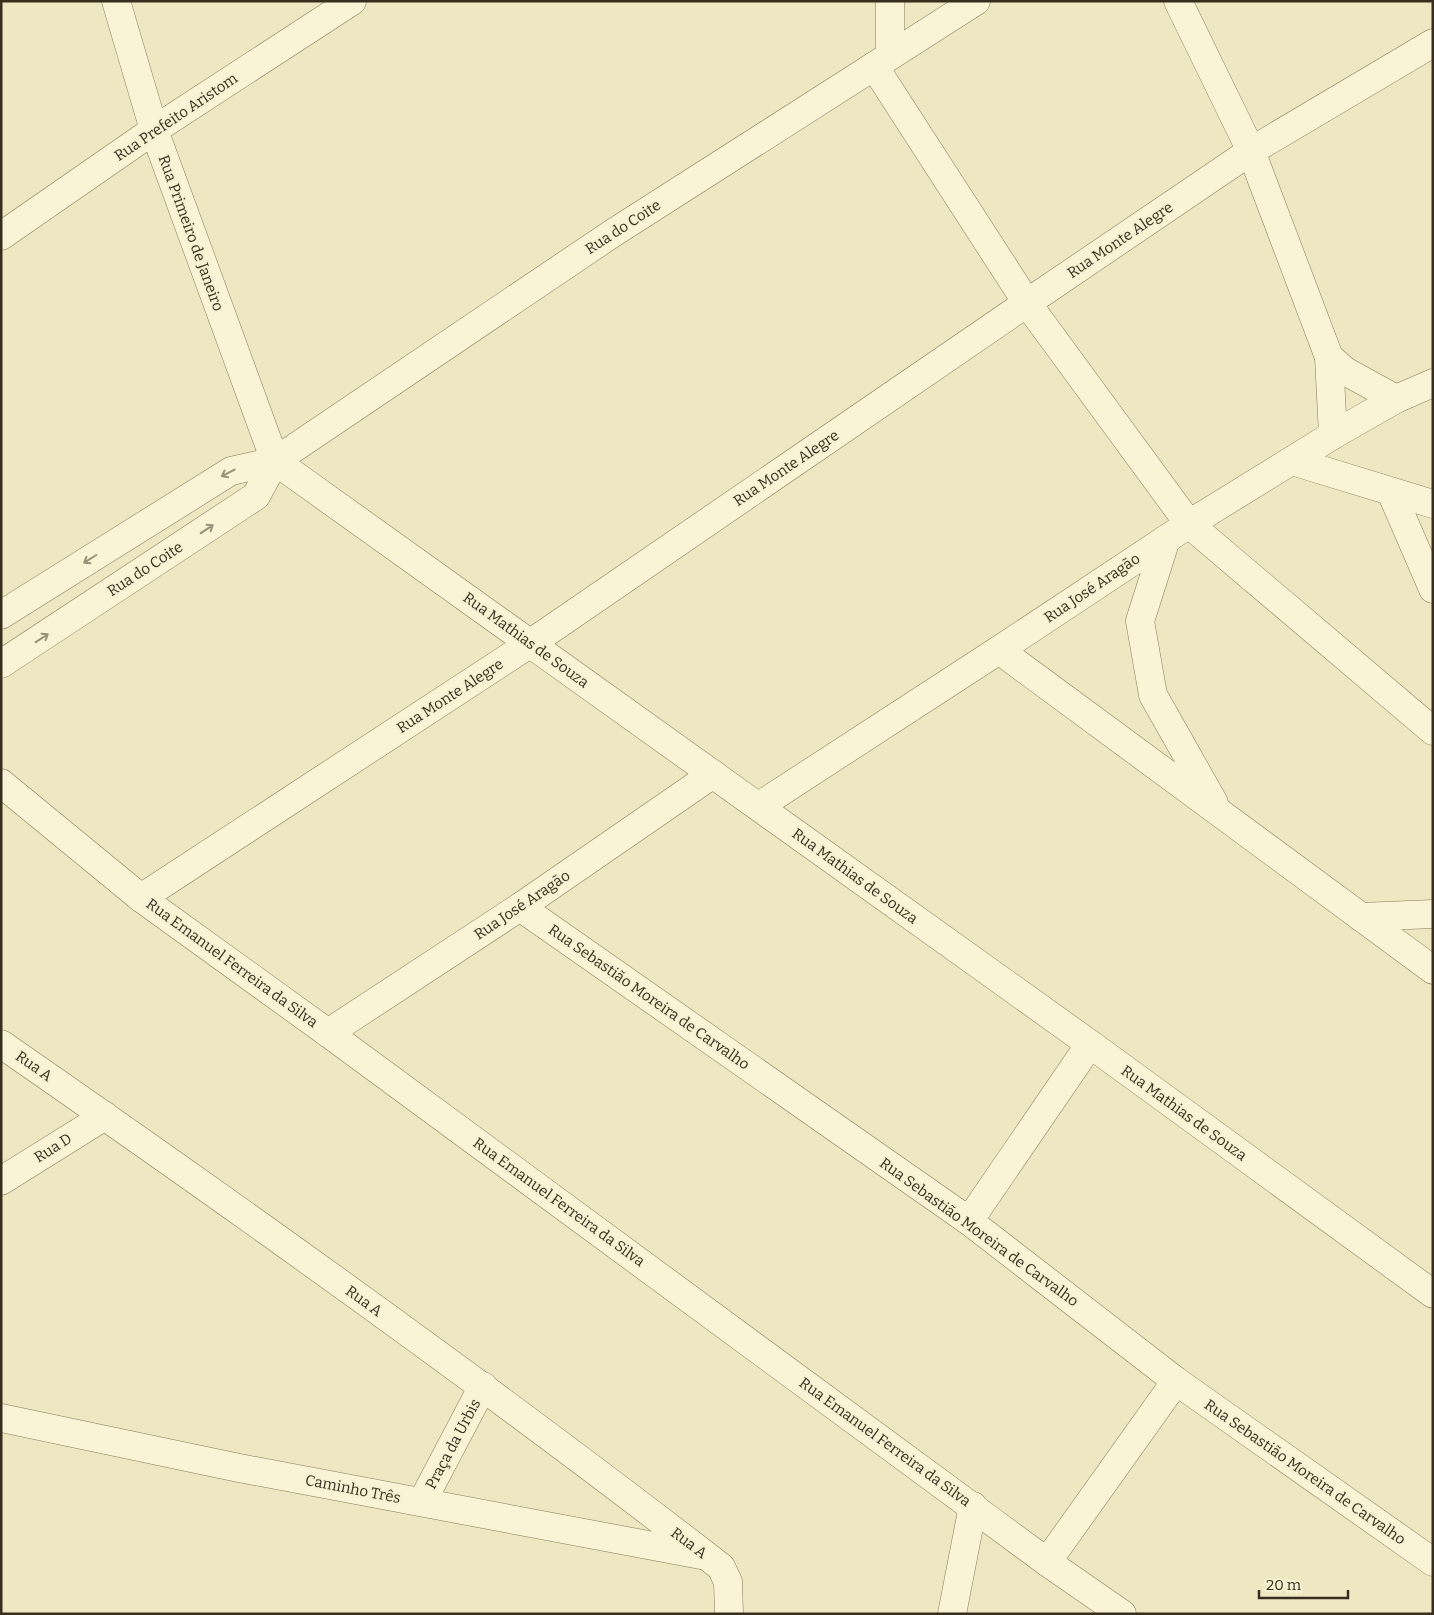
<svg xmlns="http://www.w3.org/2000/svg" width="1434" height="1615" font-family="Bitter,serif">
<rect width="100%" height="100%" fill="#ede8c2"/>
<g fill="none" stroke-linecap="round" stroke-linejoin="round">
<defs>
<g id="street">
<path d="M116 1 154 130 275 461"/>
<path d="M890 1V55"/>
<path d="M1178 1 1251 151 1329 357 1345 371 1396 399"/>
<path d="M874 66 1027 303 1189 524 1433 731"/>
<path d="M1 236 154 130 352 1"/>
<path d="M1329 357 1333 435"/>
<path d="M275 461 1090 1044 1433 1294"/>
<path d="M1292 461 1433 504"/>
<path d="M1391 492 1433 589"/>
<path d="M1166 539 1140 621 1153 695 1214 803"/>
<path d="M1 615 231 471 275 461 613 233 976 1"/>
<path d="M999 650 1433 970"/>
<path d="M1 664 256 496 275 461"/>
<path d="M1 783 141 898 328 1033 1047 1562 1122 1614"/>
<path d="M759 806 999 650 1189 524 1333 435 1396 399 1433 383"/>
<path d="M141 898 531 643 1027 303 1251 151 1433 43"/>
<path d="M520 907 969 1221 1176 1381 1433 1562"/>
<path d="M1361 917 1433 914"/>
<path d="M328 1033 520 907 713 774"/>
<path d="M1 1044C245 1213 486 1385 721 1567L728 1582 729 1614"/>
<path d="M1 1181 105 1116"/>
<path d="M969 1221 1090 1044"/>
<path d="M1 1418 239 1468 701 1555"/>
<path d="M422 1502 483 1386"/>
<path d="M1047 1562 1176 1381"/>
<path d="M952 1614 973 1506"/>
</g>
</defs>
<use href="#street" stroke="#877a5a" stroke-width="29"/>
<use href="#street" stroke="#f8f4d5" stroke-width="28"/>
</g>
<defs><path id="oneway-shaft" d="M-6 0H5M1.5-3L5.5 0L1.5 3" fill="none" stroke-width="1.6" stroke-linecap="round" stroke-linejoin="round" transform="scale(1.25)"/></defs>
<g stroke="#98917a">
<use href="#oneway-shaft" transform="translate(228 473) rotate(153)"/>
<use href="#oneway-shaft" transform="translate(207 529) rotate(-33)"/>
<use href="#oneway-shaft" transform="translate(90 559) rotate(148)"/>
<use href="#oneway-shaft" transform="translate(42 638) rotate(-33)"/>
</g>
<g text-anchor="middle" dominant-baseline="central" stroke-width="4" stroke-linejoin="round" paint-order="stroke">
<g font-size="15" fill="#372e1e" stroke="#f5f1d2">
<text transform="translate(176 117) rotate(-34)">Rua Prefeito Aristom</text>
<text transform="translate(623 227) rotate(-33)">Rua do Coite</text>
<text transform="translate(191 233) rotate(70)">Rua Primeiro de Janeiro</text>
<text transform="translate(1120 240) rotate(-34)">Rua Monte Alegre</text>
<text transform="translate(786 468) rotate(-34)">Rua Monte Alegre</text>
<text transform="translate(145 569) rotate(-33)">Rua do Coite</text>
<text transform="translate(1092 588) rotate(-34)">Rua José Aragão</text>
<text transform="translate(526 640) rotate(36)">Rua Mathias de Souza</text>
<text transform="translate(450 696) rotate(-33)">Rua Monte Alegre</text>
<text transform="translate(855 876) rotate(36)">Rua Mathias de Souza</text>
<text transform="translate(522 905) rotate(-34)">Rua José Aragão</text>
<text transform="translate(232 963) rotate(36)">Rua Emanuel Ferreira da Silva</text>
<text transform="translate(649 997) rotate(35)">Rua Sebastião Moreira de Carvalho</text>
<text transform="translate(34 1066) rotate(35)">Rua A</text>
<text transform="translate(1184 1113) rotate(36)">Rua Mathias de Souza</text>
<text transform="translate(53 1148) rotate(-32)">Rua D</text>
<text transform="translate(559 1202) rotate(36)">Rua Emanuel Ferreira da Silva</text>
<text transform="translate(979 1232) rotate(36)">Rua Sebastião Moreira de Carvalho</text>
<text transform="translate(364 1301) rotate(36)">Rua A</text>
<text transform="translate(885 1442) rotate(36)">Rua Emanuel Ferreira da Silva</text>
<text transform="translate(453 1444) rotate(-62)">Praça da Urbis</text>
<text transform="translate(1305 1472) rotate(35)">Rua Sebastião Moreira de Carvalho</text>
<text transform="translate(353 1489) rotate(11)">Caminho Três</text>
<text transform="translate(689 1543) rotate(37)">Rua A</text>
</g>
</g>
<rect width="1434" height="1615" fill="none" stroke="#372e1e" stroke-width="5"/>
<path d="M1259 1590v8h89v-8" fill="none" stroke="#372e1e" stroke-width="2.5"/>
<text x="1266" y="1590" font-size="15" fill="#372e1e" stroke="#f5f1d2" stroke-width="4" paint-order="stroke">20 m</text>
</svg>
